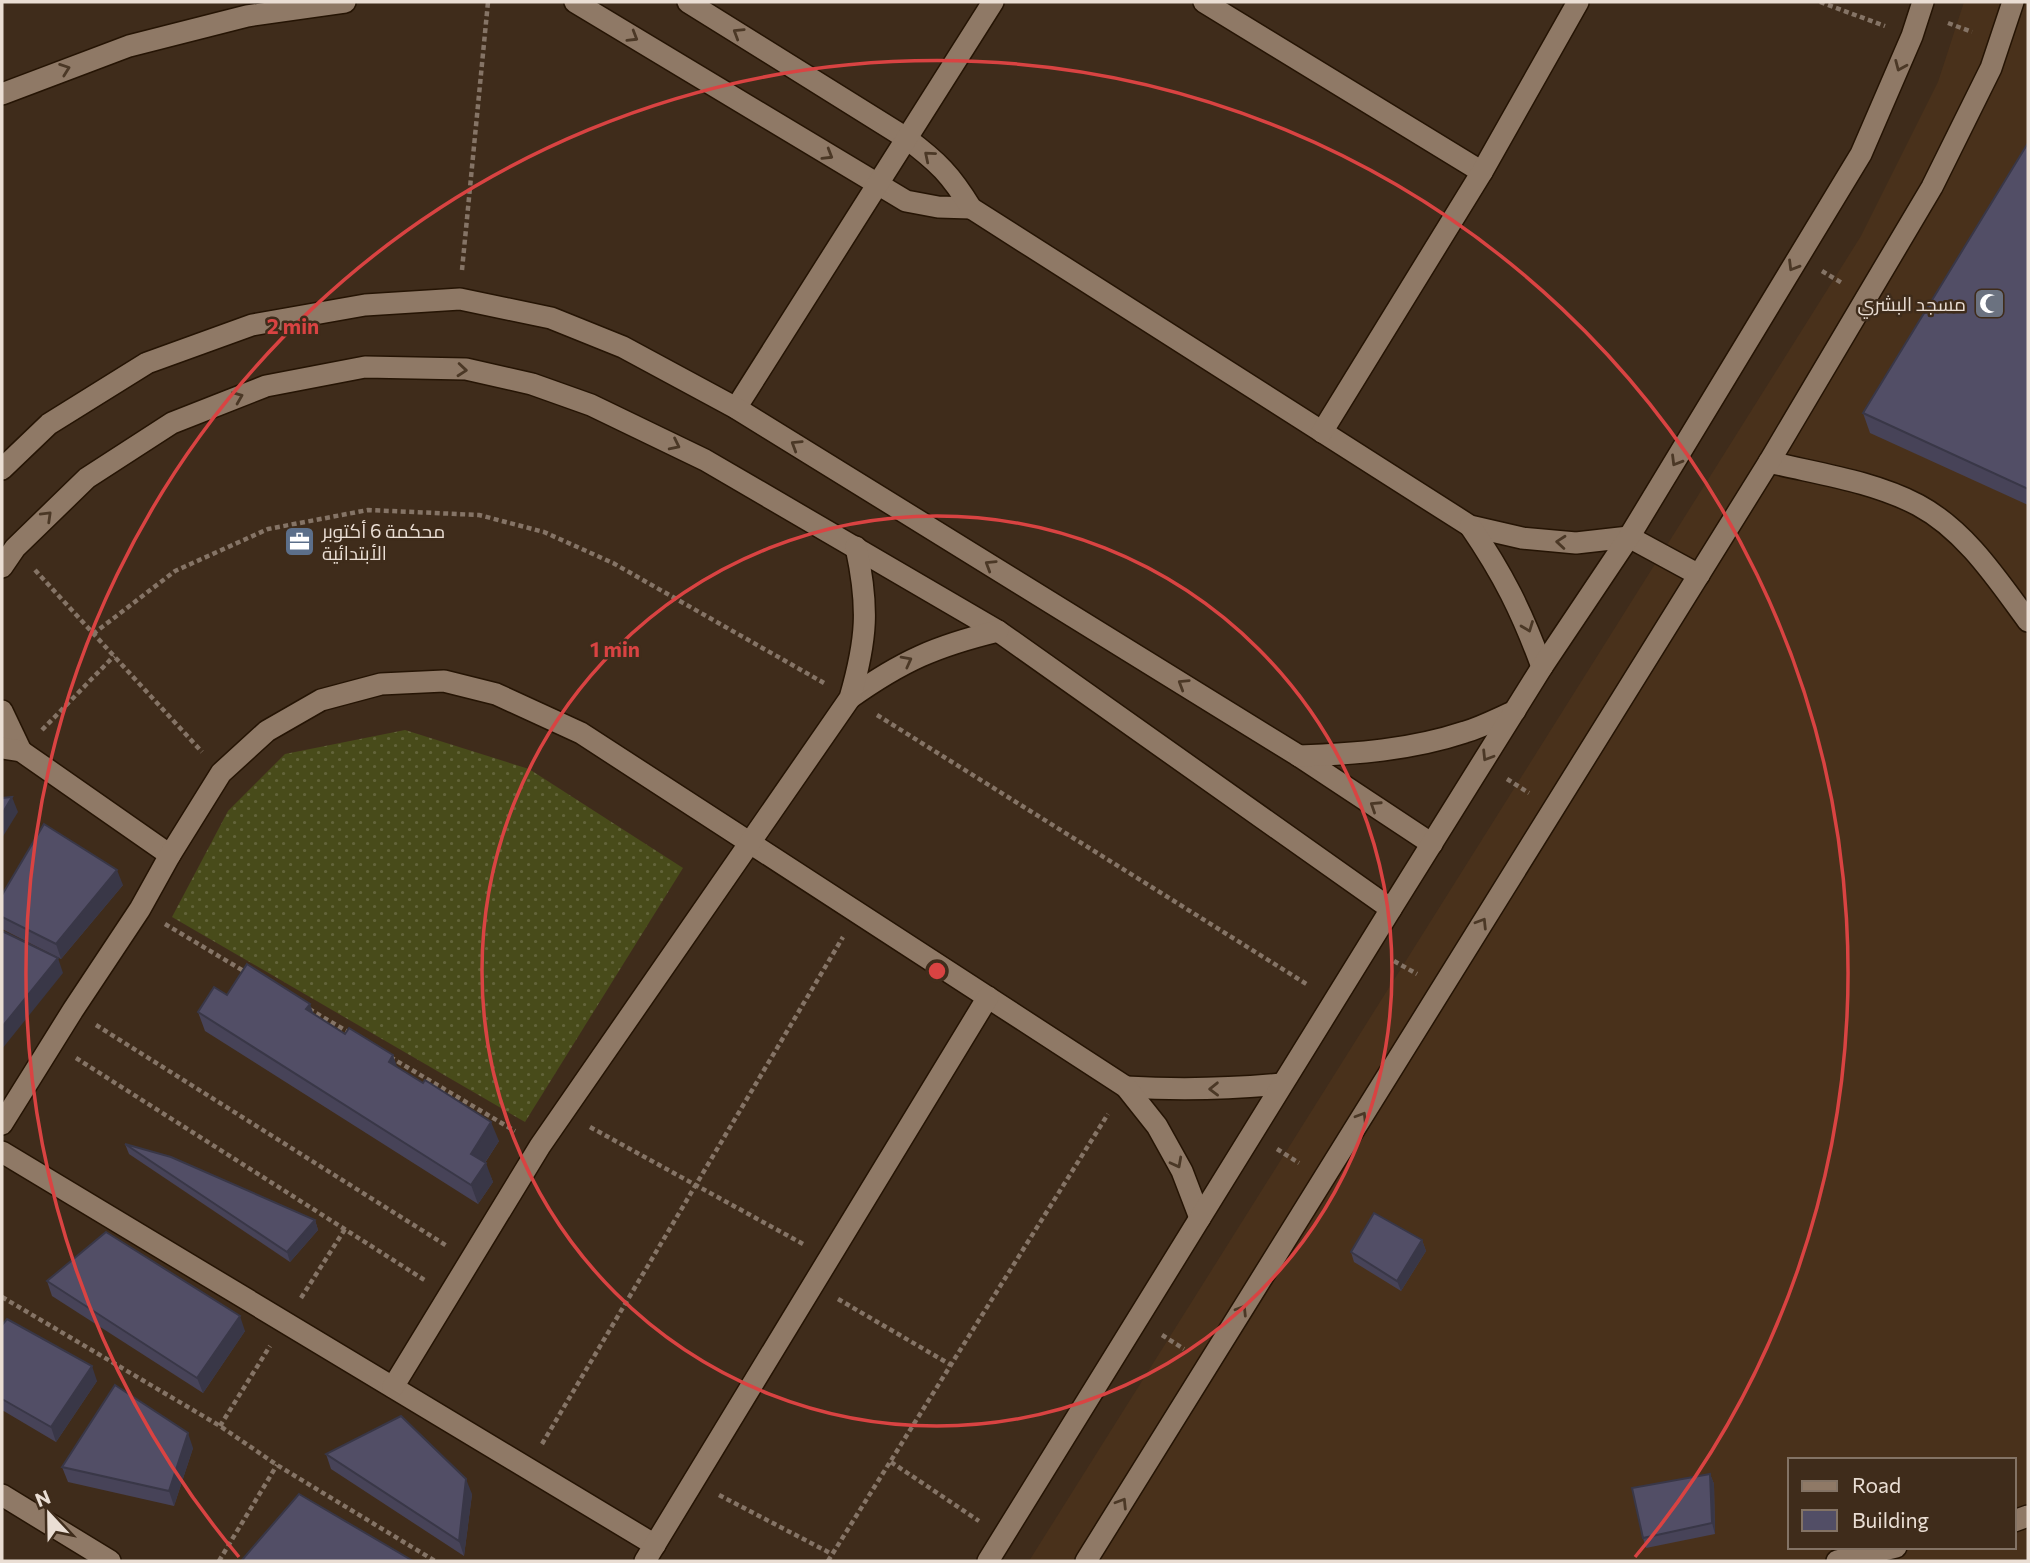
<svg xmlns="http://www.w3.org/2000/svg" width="2030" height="1563" font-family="Commissioner,Cairo,sans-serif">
<defs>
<pattern id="grass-dots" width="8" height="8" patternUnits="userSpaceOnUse" patternTransform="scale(1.75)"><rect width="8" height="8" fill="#484b1a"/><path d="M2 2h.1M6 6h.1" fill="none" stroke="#63643a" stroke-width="1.8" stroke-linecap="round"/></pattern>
</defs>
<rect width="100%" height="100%" fill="#3f2c1b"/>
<path fill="#49311b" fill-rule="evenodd" d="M1964 2H2028V1561H1029L1861 236 1938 82ZM1790 1460H2014V1547H1790Z"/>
<path fill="url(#grass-dots)" d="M405 730 529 769 683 868 525 1122 172 917 228 811 285 754Z"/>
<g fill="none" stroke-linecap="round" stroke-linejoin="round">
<defs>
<g id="minor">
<path d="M575 2 906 201 938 207 971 208"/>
<path d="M688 2 906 138C938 162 951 175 971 208L1470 526 1522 538 1576 543 1629 537 1699 575"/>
<path d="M1204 2 1482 172"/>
<path d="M2 94 129 46 247 16 345 2"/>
<path d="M736 408 993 2"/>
<path d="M1322 432 1482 172 1578 2"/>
<path d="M1769 462C1819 474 1872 481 1918 505 1965 530 1997 579 2028 621"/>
<path d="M2 469 49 424 147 363 252 325 365 305 460 299 551 318 623 347 736 408 1299 756 1432 844"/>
<path d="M1470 526C1503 574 1522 612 1542 667"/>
<path d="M2 567 15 548 87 478 172 423 266 386 365 367 466 369 532 384 591 405 705 460 998 631 1391 909"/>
<path d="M850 698C902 661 936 646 998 631"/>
<path d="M2 711 21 751"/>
<path d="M2 748 21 751 170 855"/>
<path d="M1299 756C1355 754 1411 750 1465 732 1482 727 1499 718 1515 711"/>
<path d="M1126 1087C1179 1090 1230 1089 1282 1084"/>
<path d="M2 1124 73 1010 140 909 170 855 221 773 267 731 321 700 381 684 444 681 496 694 581 733 1126 1087 1157 1126 1182 1171 1200 1218"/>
<path d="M2 1152 655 1545"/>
<path d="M393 1387 540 1146 850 698C867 639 869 607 856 547"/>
<path d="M2 1495 110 1561"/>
<path d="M2014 1521 2028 1516"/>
<path d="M645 1561 988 997"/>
<path d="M988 1561 1391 909 1542 667 1629 537 1861 154 1912 36 1923 2"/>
<path d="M1086 1561 1769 462 1932 187 1991 68 2013 2"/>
<path d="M1837 1561 1896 1547"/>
</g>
</defs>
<use href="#minor" stroke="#251404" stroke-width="24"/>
<g stroke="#857466" stroke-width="4.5" stroke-dasharray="5 3.5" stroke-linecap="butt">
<path d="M1820 2 1885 26"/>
<path d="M1948 23 1972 32"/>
<path d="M462 270 488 2"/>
<path d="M1822 271 1842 283"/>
<path d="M35 570 202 752"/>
<path d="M93 634 175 571 268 529 368 510 479 515 544 532 613 563 824 683"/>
<path d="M877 715 1308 985"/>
<path d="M42 730 114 656"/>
<path d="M1507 779 1529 793"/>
<path d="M165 924 247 973"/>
<path d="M1394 961 1417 974"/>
<path d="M309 1009 350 1033"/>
<path d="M96 1025 447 1246"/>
<path d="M390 1057 515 1131"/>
<path d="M76 1058 426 1281"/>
<path d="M590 1127 803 1244"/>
<path d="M1277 1149 1299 1163"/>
<path d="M2 1297 220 1426 277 1465 435 1561"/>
<path d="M301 1298 345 1229"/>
<path d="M838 1299 951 1365"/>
<path d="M1162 1335 1184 1349"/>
<path d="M220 1426 270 1346"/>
<path d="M542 1444 843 937"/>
<path d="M891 1462 979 1521"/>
<path d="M719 1495 832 1554"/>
<path d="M219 1561 277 1465"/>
<path d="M828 1561 1108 1114"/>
</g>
<use href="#minor" stroke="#8f7966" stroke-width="21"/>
</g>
<g fill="#474358">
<path d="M2028 143V505L1870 433 1863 413Z"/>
<path d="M123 885 61 959 2 929V895Z"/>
<path d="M227 995 314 1014 397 1067 499 1141 485 1163 493 1182 478 1204 205 1031 198 1012Z"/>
<path d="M125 1144 315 1220 318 1230 290 1262 129 1154Z"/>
<path d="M1422 1240 1426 1251 1401 1291 1354 1262 1351 1252Z"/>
<path d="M47 1281 245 1331 203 1393 52 1296Z"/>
<path d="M2 1325 97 1381 56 1442 2 1410Z"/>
<path d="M193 1448 174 1506 68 1482 62 1467Z"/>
<path d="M326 1454 472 1494 464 1556 331 1469Z"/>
<path d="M1710 1474 1714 1484 1715 1534 1646 1548 1643 1538Z"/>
</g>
<g fill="#393747">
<path d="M12 797 18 812 2 838V814Z"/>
<path d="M117 870 123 885 61 959 56 944Z"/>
<path d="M58 958 63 973 2 1049V1027Z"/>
<path d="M310 1004 317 1023 306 1009Z"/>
<path d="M393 1055 400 1075 389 1062Z"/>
<path d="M491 1122 499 1141 478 1173 471 1154Z"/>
<path d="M486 1163 493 1182 478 1204 471 1185Z"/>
<path d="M315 1220 318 1230 290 1262 287 1252Z"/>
<path d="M1422 1240 1426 1251 1401 1291 1397 1281Z"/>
<path d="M240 1316 245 1331 203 1393 197 1378Z"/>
<path d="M92 1366 97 1381 56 1442 51 1427Z"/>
<path d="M188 1433 193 1448 174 1506 169 1491Z"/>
<path d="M1710 1474 1714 1484 1715 1534 1712 1523Z"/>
<path d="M466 1479 472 1494 464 1556 459 1541Z"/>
</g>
<g fill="#524e66" stroke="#393747" stroke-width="2">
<path d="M2028 143V489L1863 413Z"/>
<path d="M12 797 2 814V798Z"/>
<path d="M44 824 117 870 56 944 2 917V895Z"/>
<path d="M2 931 58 958 2 1027Z"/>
<path d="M247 964 310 1004 306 1009 345 1034 349 1028 393 1055 389 1062 423 1083 425 1080 491 1122 471 1154 486 1163 471 1185 198 1012 214 987 227 995Z"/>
<path d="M125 1144 171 1157 315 1220 287 1252Z"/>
<path d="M1374 1213 1422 1240 1397 1281 1351 1252Z"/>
<path d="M106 1232 240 1316 197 1378 47 1281Z"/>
<path d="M7 1319 92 1366 51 1427 2 1399V1325Z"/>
<path d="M115 1385 188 1433 169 1491 62 1467Z"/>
<path d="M401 1416 466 1479 459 1541 326 1454Z"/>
<path d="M1710 1474 1712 1523 1643 1538 1632 1488Z"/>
<path d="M299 1494 413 1561H245L242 1560Z"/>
</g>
<defs><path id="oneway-chevron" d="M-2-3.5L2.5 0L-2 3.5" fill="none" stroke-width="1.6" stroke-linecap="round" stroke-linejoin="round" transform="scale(1.75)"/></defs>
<g stroke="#4b3826">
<use href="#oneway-chevron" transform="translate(738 33) rotate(-148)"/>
<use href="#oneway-chevron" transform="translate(633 37) rotate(31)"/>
<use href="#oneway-chevron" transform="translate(1900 66) rotate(113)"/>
<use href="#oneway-chevron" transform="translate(65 69) rotate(-20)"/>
<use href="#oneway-chevron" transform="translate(828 155) rotate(31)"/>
<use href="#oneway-chevron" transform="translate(929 156) rotate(-140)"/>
<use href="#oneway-chevron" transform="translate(1793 266) rotate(121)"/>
<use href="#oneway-chevron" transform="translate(462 370) rotate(5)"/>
<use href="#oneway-chevron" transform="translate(238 397) rotate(-22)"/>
<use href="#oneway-chevron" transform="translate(675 445) rotate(26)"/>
<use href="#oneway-chevron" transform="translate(796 445) rotate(-148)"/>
<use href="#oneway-chevron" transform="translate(1676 461) rotate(121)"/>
<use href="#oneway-chevron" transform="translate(47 516) rotate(-44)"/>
<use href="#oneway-chevron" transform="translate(1561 542) rotate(-175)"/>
<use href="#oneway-chevron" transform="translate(990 565) rotate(-148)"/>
<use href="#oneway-chevron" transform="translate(1528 627) rotate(69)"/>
<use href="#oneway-chevron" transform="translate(907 661) rotate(-28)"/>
<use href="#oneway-chevron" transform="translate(1183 684) rotate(-148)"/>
<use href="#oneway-chevron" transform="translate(1487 756) rotate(122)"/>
<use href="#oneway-chevron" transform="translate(1375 806) rotate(-147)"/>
<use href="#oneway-chevron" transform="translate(1482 923) rotate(-58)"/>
<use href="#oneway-chevron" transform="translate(1214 1089) rotate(179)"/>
<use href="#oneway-chevron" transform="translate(1362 1117) rotate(-58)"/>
<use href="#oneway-chevron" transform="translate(1177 1163) rotate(62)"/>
<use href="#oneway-chevron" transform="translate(1242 1310) rotate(-58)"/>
<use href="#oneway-chevron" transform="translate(1122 1503) rotate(-58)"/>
</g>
<g fill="none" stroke="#d94342" stroke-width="3.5">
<circle cx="937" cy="971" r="455"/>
<path d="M239 1557A911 911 0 1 1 1635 1557"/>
</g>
<defs>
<symbol id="mosque-square" viewBox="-11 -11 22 22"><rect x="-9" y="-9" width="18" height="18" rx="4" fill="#6b7280" stroke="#3f2c1b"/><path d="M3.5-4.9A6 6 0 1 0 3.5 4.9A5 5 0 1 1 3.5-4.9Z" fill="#fff"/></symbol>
<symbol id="office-square" viewBox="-11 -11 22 22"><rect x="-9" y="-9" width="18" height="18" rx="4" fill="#5c6f8a" stroke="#3f2c1b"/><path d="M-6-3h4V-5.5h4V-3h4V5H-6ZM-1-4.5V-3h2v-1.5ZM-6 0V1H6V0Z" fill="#fff"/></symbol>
</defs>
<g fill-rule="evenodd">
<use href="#mosque-square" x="1972" y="286" width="35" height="35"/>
<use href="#office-square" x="282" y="524" width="35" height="35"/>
</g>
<g text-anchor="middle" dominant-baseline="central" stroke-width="5" stroke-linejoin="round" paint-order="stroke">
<g font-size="19" fill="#eaded4" stroke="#3f2c1b" text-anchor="end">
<text x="1966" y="303">مسجد البشري</text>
<text x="322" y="530" text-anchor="start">محكمة 6 أكتوبر<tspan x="322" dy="22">الأبتدائية</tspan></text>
</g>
</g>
<circle cx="937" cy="971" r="10" fill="#d94342" stroke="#3f2c1b" stroke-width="3.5"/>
<g font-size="21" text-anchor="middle" font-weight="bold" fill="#d94342" stroke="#3f2c1b" stroke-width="5" stroke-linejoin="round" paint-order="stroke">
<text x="293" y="334">2 min</text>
<text x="615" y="657">1 min</text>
</g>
<rect width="2030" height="1563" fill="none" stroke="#eaded4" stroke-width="7"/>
<rect x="1788" y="1458" width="228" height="91" fill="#3f2c1b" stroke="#837365" stroke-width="2"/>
<rect x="1802" y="1481" width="35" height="10" fill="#8f7966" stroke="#837365" stroke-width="2"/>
<text x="1852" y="1493" font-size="21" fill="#eaded4">Road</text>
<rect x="1802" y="1510" width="35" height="21" fill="#524e66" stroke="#837365" stroke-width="2"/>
<text x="1852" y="1528" font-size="21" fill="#eaded4">Building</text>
<g transform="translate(49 1514) rotate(338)" stroke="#3f2c1b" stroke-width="5" paint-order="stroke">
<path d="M0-5L12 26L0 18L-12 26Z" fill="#eaded4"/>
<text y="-10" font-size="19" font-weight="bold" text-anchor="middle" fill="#eaded4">N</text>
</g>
</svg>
